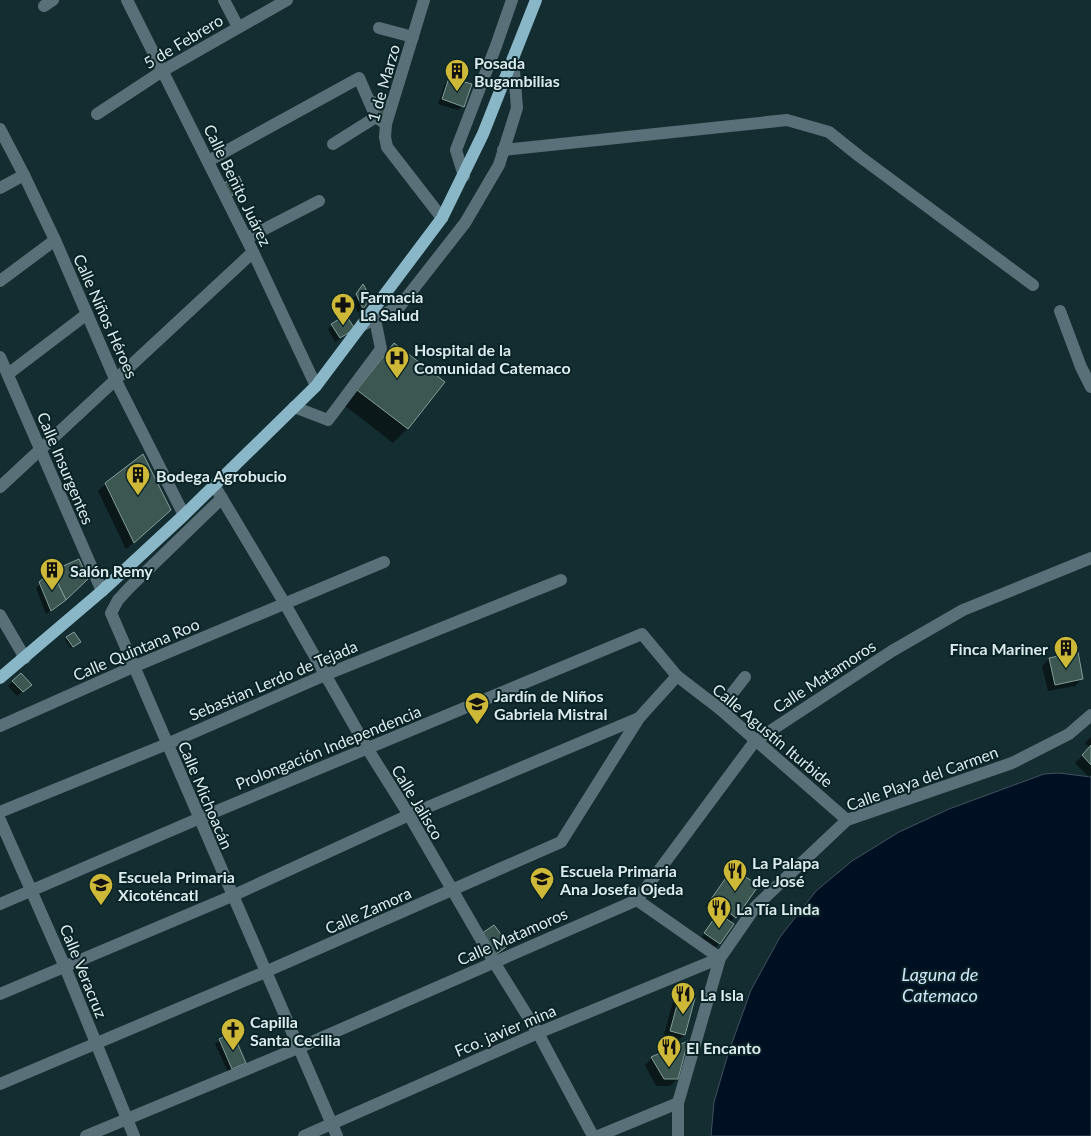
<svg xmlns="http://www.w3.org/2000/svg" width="1091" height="1136" font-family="Lato,sans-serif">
<rect width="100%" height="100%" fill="#142d30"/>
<path fill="#001023" stroke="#42515f" d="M1059 773 1091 777V1136H711L714 1102 728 1054 751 990 780 937 816 891 852 861 899 832 949 809 1044 774Z"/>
<g fill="#0007">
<path d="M450 79 463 106 458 110 438 104 445 84Z"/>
<path d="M363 286 370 298 358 313 352 300Z"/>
<path d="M332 325 349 333 335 342 328 329Z"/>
<path d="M394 345 408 428 393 443 344 405 379 359Z"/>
<path d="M106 484 163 517 126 549 98 491Z"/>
<path d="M53 572 58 605 46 614 36 588Z"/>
<path d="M66 638 77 644 71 648 65 640Z"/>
<path d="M1049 659 1082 679 1075 686 1048 691 1042 666Z"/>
<path d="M21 674 25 689 17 696 8 686Z"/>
<path d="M1091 737V774L1089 777 1075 763 1090 748 1085 743Z"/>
<path d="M732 871 735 917 729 923 719 943 715 948 701 938 718 916 705 906 725 878Z"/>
<path d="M680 995 684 1035 677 1042 663 1038 673 1002Z"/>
<path d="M220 1040 244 1062 228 1072 215 1044Z"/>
<path d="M686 1043 677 1079 670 1086H656L645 1065 652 1058Z"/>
</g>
<g fill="#3c5651" stroke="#829e99">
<path d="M449 78 472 84 464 107 442 99Z"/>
<path d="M373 97 391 99 384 119 377 114Z"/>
<path d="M239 176 245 189 231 196 224 183Z"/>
<path d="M363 284 371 298 363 309 356 294Z"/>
<path d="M346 315 355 329 340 338 331 324Z"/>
<path d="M394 343 445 382 408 429 357 390Z"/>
<path d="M143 454 171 510 134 543 105 483Z"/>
<path d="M79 559 88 579 66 600 52 571Z"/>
<path d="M52 571 66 600 51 611 39 582Z"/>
<path d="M74 632 81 642 73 647 66 637Z"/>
<path d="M1078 652 1083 679 1055 685 1049 658Z"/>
<path d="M21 673 32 685 23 692 12 681Z"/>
<path d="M1091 745V765L1082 755Z"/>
<path d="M732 869 759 885 736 918 711 899Z"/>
<path d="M718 913 734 924 720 944 704 933Z"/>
<path d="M494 925 509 945 495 955 481 934Z"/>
<path d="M680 994 695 998 685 1035 670 1031Z"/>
<path d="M233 1033 246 1063 232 1069 219 1039Z"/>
<path d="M688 1041 678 1079H664L651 1057Z"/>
</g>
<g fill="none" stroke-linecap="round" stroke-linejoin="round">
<g stroke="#5a7078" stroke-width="12">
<path d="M127 0 253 252 316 386"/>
<path d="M224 0 238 27"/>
<path d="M424 0 386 124 385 137 387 147 442 218"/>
<path d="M44 6 53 0"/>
<path d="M379 28 413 37"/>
<path d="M97 114 164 70 287 0"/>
<path d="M0 129 24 175 55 240 116 381 184 515"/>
<path d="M333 144 376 117"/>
<path d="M503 150 787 120 829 132 859 156 1033 285"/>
<path d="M208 161 359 78 376 117 386 124"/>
<path d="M464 176 456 150 496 46 512 0"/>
<path d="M0 188 24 175"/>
<path d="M247 238 319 201"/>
<path d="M0 281 55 240"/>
<path d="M1060 311 1081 367 1091 387"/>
<path d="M361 326 400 306 465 223 499 165 517 108 513 58"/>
<path d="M0 357 102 591"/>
<path d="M8 374 87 314"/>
<path d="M294 407 328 420 381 349 375 319 372 312"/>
<path d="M214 485 285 604 367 748 409 815 494 962 538 1033 593 1136"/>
<path d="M0 487 253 252"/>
<path d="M222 498 130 587 118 600 111 613 337 1136"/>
<path d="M0 615 25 658"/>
<path d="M720 709 745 677"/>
<path d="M0 726 133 667 384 562"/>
<path d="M0 812 167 744 325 675 561 580"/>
<path d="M0 820 65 967 134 1136"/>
<path d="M637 900 720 958"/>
<path d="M0 904 200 818 642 634 677 676 720 709 847 820"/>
<path d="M0 994 232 896 409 815 639 718"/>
<path d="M0 1084 265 972 561 842 639 718 677 676"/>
<path d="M86 1136 298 1048 637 900 755 741 892 651 963 610 1091 558"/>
<path d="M304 1136 538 1033 720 958"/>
<path d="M598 1136 678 1103"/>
<path d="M678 1136V1103L720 958 756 906 847 820 1012 763 1069 734 1091 715"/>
</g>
<path stroke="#8ab7c8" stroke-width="12" d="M0 678 102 591 184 515 316 386 442 218 483 134 536 0"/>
</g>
<defs>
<symbol id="building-pin" viewBox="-11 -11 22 30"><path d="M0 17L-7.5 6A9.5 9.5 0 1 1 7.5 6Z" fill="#ceb837" stroke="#092326"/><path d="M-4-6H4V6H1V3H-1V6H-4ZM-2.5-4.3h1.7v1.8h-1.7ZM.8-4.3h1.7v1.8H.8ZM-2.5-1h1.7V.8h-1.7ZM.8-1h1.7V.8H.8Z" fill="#111"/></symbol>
<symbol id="pharmacy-pin" viewBox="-11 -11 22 30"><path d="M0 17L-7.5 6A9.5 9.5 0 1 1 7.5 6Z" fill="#ceb837" stroke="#092326"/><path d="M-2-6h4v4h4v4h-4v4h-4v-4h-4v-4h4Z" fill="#111"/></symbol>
<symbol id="hospital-pin" viewBox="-11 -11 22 30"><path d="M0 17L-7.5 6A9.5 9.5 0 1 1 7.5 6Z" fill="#ceb837" stroke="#092326"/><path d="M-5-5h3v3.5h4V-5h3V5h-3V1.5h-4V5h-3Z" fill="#111"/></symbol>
<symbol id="school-pin" viewBox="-11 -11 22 30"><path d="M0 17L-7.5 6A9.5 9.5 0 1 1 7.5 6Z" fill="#ceb837" stroke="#092326"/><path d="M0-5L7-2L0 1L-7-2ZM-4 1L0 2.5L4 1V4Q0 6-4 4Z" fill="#111"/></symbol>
<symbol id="restaurant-pin" viewBox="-11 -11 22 30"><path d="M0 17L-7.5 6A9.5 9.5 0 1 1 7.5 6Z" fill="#ceb837" stroke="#092326"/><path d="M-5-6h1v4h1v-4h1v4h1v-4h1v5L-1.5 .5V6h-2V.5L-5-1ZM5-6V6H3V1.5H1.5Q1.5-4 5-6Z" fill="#111"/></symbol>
<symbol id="church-pin" viewBox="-11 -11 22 30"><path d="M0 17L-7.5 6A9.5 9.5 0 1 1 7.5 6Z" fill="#ceb837" stroke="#092326"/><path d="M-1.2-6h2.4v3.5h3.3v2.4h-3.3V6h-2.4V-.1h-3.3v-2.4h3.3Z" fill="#111"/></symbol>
</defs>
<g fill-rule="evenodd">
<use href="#building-pin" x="443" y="57" width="28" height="38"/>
<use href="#pharmacy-pin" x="329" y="291" width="28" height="38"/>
<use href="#hospital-pin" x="383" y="344" width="28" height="38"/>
<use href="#building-pin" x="124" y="461" width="28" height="38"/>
<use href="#building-pin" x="38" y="556" width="28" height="38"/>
<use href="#building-pin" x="1052" y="634" width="28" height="38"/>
<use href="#school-pin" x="463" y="690" width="28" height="38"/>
<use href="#restaurant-pin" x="721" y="857" width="28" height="38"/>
<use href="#school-pin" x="528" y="865" width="28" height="38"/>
<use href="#school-pin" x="87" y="871" width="28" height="38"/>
<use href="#restaurant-pin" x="705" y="894" width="28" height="38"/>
<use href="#restaurant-pin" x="669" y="980" width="28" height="38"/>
<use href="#church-pin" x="219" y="1016" width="28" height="38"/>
<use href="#restaurant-pin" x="655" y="1033" width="28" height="38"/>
</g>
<g text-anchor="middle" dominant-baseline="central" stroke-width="4" stroke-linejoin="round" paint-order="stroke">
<g font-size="16" fill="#dbeaeb" stroke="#092326">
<text transform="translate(183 41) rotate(-31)">5 de Febrero</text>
<text transform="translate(383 83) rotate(-74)">1 de Marzo</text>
<text transform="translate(238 185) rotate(64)">Calle Benito Juárez</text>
<text transform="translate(106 316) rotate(66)">Calle Niños Héroes</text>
<text transform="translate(66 468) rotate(67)">Calle Insurgentes</text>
<text transform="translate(136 649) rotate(-23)">Calle Quintana Roo</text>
<text transform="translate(824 676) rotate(-33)">Calle Matamoros</text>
<text transform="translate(273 680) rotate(-23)">Sebastian Lerdo de Tejada</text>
<text transform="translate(773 735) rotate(40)">Calle Agustín Iturbide</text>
<text transform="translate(328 747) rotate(-22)">Prolongación Independencia</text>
<text transform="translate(922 778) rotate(-20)">Calle Playa del Carmen</text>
<text transform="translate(206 795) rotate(67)">Calle Michoacán</text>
<text transform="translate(418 802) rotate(59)">Calle Jalisco</text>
<text transform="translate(368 910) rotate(-24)">Calle Zamora</text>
<text transform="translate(512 936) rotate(-24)">Calle Matamoros</text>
<text transform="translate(84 971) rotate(68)">Calle Veracruz</text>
<text transform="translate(505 1030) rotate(-23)">Fco. javier mina</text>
</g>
<g font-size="16" font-weight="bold" fill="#dbeaeb" stroke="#092326" text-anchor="start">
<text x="474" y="62">Posada<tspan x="474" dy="18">Bugambilias</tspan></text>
<text x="360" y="296">Farmacia<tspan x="360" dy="18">La Salud</tspan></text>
<text x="414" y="349">Hospital de la<tspan x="414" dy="18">Comunidad Catemaco</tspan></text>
<text x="156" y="475">Bodega Agrobucio</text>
<text x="70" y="570">Salón Remy</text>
<text x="1048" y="648" text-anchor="end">Finca Mariner</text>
<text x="494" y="695">Jardín de Niños<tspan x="494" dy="18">Gabriela Mistral</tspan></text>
<text x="752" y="862">La Palapa<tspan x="752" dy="18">de José</tspan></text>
<text x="560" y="870">Escuela Primaria<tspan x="560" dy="18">Ana Josefa Ojeda</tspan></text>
<text x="118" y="876">Escuela Primaria<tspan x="118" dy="18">Xicoténcatl</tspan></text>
<text x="736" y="908">La Tía Linda</text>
<text x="700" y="994">La Isla</text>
<text x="250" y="1021">Capilla<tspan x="250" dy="18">Santa Cecilia</tspan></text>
<text x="686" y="1047">El Encanto</text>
</g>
<g font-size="18" font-style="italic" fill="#d1e8fc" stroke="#092326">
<text x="940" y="974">Laguna de<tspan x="940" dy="21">Catemaco</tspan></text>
</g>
</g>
</svg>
